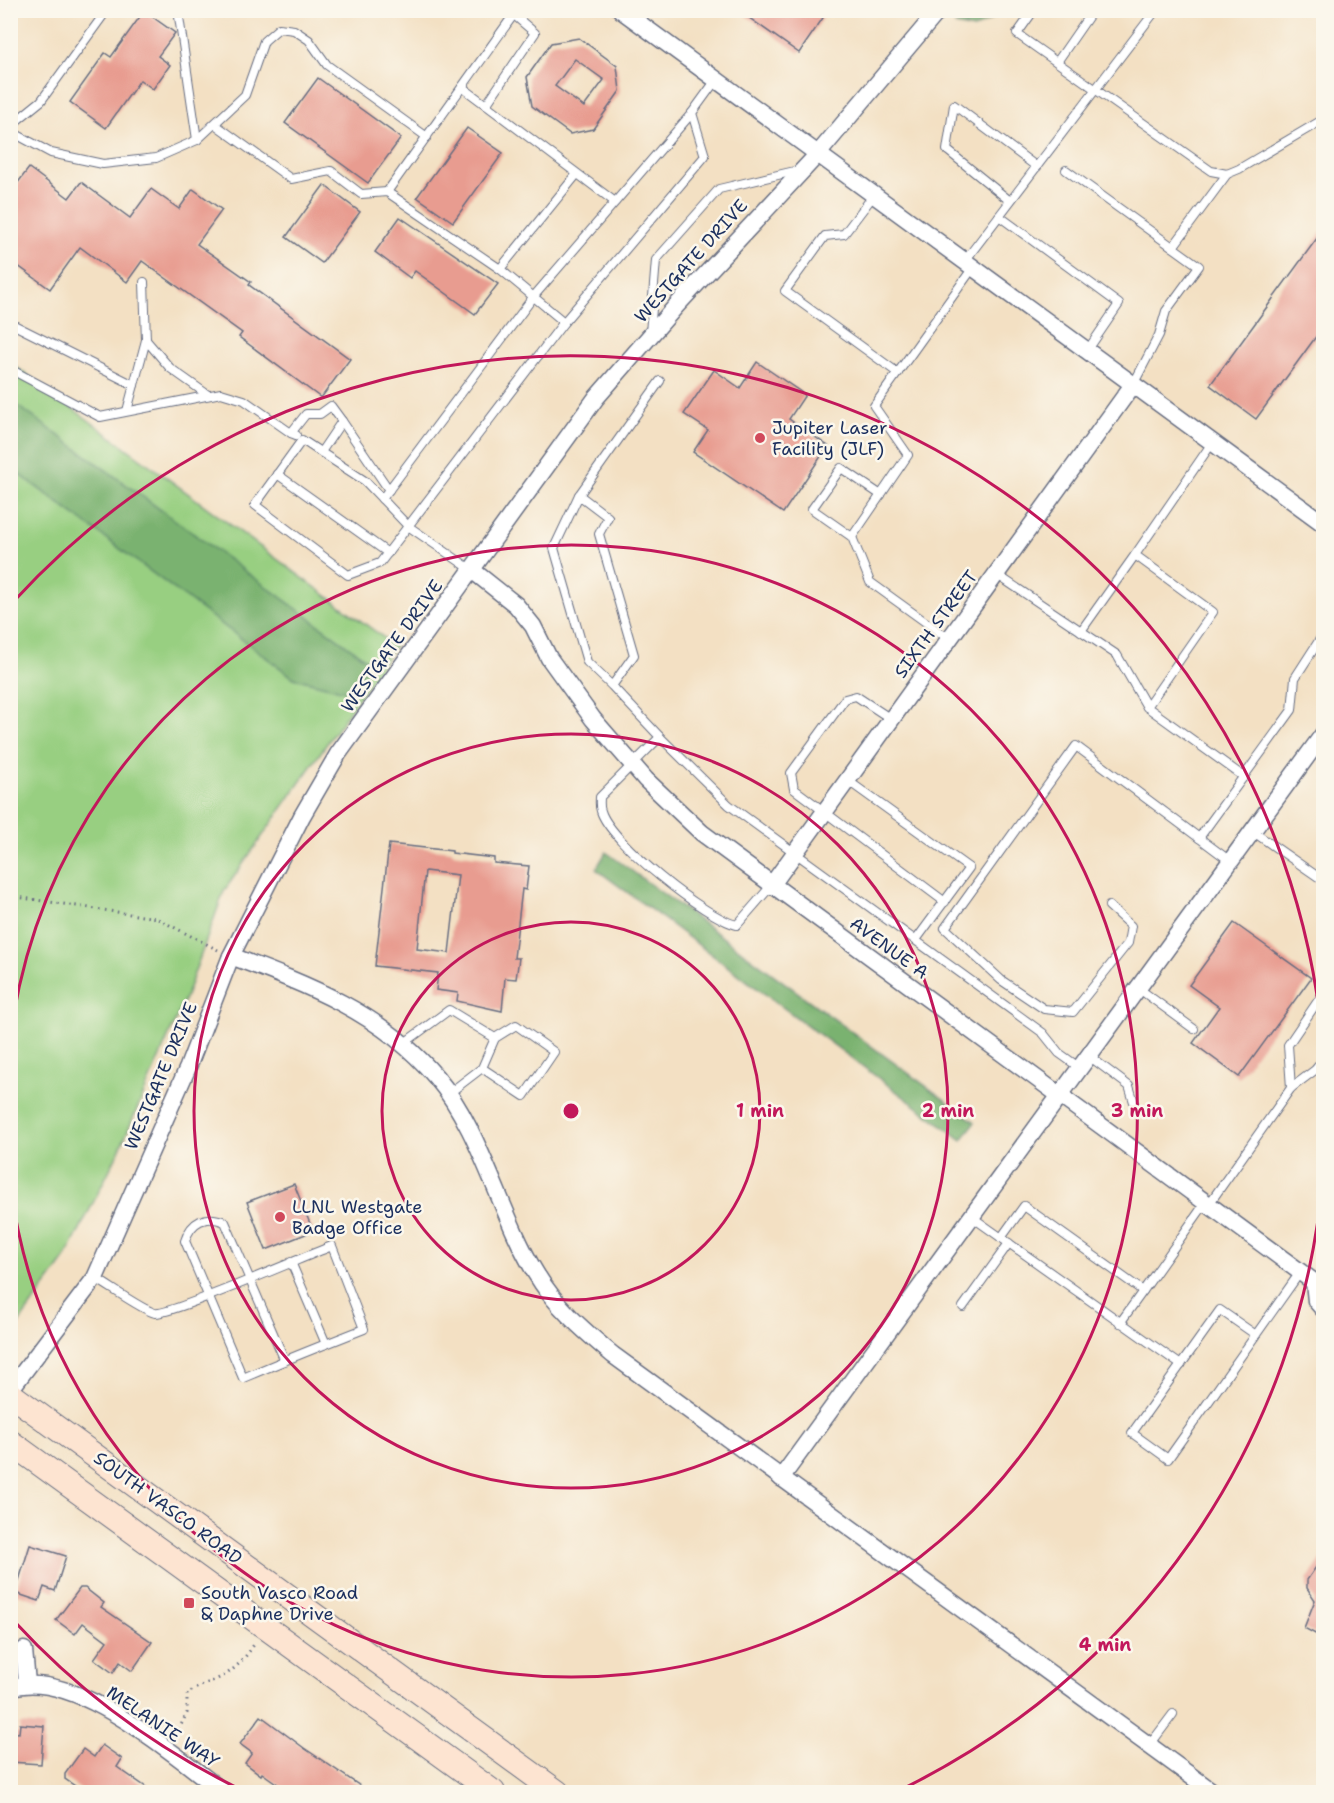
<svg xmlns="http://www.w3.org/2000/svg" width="1334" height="1803" font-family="'Shantell Sans',sans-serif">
<rect width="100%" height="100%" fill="#fbf7ec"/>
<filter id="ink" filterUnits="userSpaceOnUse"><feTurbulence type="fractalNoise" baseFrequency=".0167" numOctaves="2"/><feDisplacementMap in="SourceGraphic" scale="12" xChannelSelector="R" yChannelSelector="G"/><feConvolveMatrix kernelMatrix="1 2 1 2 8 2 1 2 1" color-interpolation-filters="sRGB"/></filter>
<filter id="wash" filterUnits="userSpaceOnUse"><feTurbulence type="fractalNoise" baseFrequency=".008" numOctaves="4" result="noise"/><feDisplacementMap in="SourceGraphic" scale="24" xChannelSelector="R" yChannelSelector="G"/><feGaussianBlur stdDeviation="1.35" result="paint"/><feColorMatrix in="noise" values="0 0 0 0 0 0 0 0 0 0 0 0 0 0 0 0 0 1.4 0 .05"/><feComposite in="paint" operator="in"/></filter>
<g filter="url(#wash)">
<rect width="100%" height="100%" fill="#f3e0c3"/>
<path fill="#98cf81" stroke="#5a7f70" stroke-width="1.5" d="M11 363 395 646 224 891 186 996 119 1151 65 1259 11 1334Z"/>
<g fill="#7ab26f" stroke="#4a7066" stroke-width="1.5">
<path d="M966 11V10L1005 11 974 29 955 25Z"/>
<path d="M10 400 371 663 349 692 294 678 11 468Z"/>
<path d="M606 852 975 1122 962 1140 596 869Z"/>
</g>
<g id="blocks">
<g fill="#e89c90" fill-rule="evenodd">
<path d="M738 10H813L823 18 799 53Z"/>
<path d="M144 11 175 33 158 56 170 65 153 89 140 80 106 128 70 102 105 53 111 57Z"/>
<path d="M579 38 617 66 620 91 593 129 570 134 532 106 527 77 551 43ZM575 59 604 80 584 107 555 86Z"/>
<path d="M318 78 401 138 368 183 285 123Z"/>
<path d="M467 128 503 153 453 222 417 197Z"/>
<path d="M29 168 69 198 81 182 130 218 151 189 179 209 193 189 222 210 197 244 251 282 249 285 350 359 321 398 239 337 242 333 142 261 127 282 80 247 50 289 10 260V193Z"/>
<path d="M324 185 360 212 322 263 286 237Z"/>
<path d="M400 217 498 284 475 314 415 271 410 278 375 252Z"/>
<path d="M1323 230V327L1256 419 1210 385Z"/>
<path d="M757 362 805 395 789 419 828 446 783 513 693 452 708 430 684 414 714 370 740 388Z"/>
<path d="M389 844 452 851V853L494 858V863L529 866 526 890 522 889 514 958H519L516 979 505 978 502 1011 457 1001 458 993 436 990 438 973 375 966ZM425 871 458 875 449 953 417 949Z"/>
<path d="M1234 923 1311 978 1239 1077 1193 1043 1219 1007 1189 985Z"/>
<path d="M294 1184 313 1231 266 1250 247 1202Z"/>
<path d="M30 1545 66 1556 55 1591 44 1587 39 1601 15 1593Z"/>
<path d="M1323 1557V1638L1304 1628 1315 1600 1307 1588V1580Z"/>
<path d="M80 1588H85L104 1603 101 1607 152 1642 132 1671 120 1662 113 1673 94 1659 107 1641 83 1623 75 1634 56 1620Z"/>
<path d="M261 1716 304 1748 369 1792H289L262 1773 261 1775 245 1763 252 1753 240 1744Z"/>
<path d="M20 1724 44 1726 41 1764 10 1762V1732L19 1733Z"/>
<path d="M102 1745 122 1759 117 1767 153 1792H84L65 1779V1774L83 1749 94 1757Z"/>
</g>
</g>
</g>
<g filter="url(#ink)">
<use href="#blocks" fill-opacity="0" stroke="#676d81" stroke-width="1.5"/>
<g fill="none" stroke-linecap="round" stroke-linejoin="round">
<defs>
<g id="lane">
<path d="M178 10 197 140"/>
<path d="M1034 10 1017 34 1211 171 1227 174 1239 169 1324 119"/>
<path d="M1057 62 1093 10"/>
<path d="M462 87 615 202"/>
<path d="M486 105 535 33 514 15"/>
<path d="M216 125 291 179 331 171 361 194 387 192 500 269"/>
<path d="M10 126 41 101 107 10"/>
<path d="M10 131 51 153 103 164 156 158 197 140 245 95 264 41 279 28 294 30 309 40 327 65 427 137"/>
<path d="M1066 170 1199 266 1166 311 1159 335 1133 385"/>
<path d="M387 192 517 10"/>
<path d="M873 196 844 234 825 236 785 291 898 373"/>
<path d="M1010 201 947 150 954 105 1037 167"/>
<path d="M999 216 1119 304 1087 351"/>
<path d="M1173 247 1227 174"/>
<path d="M964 262 1156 10"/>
<path d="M144 282 146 340"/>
<path d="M564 322 500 269 577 174"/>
<path d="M10 323 134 385"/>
<path d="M650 333 656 260 719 189 799 170"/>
<path d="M10 369 100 417 221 393 244 400 291 433"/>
<path d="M127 411 146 340 170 368 208 395"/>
<path d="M296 435 291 433 306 414H320L331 406 342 421"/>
<path d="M1212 443 1135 555 1213 612 1147 707 1244 777"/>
<path d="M321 452 342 421 389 490"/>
<path d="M277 474 388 553"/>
<path d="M579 495 660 381"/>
<path d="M382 499 534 296 692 113"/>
<path d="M852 537 812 509 841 468 881 495"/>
<path d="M472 570 408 526 365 481 302 440 255 505 348 575 380 563 564 322 705 156 692 113 716 80"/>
<path d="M996 574 1117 655 1147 707"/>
<path d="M1081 631 1135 555"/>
<path d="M949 639 870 582 852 537 908 455 874 406 972 269"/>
<path d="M612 686 587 662 554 548 579 495 608 517 599 534 634 655 612 686 660 737 600 797C600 801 599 806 601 811 610 842 706 918 737 925L771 886"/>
<path d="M891 719 856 696 845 699 791 773 794 789 945 902"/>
<path d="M660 737 729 805 1043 1033 1059 1053 1080 1068"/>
<path d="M847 780 969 868 916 940"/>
<path d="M1252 831 1324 881"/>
<path d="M1199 838 1292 710 1295 678 1324 633"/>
<path d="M1109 906 1131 926 1128 943 1073 1012 1044 1009 1001 980 945 928 1076 746 1230 861"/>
<path d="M1138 988 1194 1029"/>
<path d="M403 1044 449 1010 495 1038"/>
<path d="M1089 1056 1129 1086 1134 1102"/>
<path d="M1291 1088 1288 1045 1324 992"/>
<path d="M448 1094 482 1068 495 1038 516 1025 554 1052 524 1096 482 1068"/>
<path d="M1209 1204 1291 1088 1315 1070 1324 1059"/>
<path d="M972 1217 1181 1365"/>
<path d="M1001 1238 1024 1206 1143 1291 1206 1202"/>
<path d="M291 1262 326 1344"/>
<path d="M95 1278C108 1285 142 1310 155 1313 168 1316 308 1255 332 1246L364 1329C323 1345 283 1361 243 1378L185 1241C191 1221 206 1214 225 1222L285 1361"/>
<path d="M963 1307 1009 1243"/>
<path d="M1120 1323 1143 1291"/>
<path d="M1256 1335 1220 1310 1132 1433 1168 1459 1301 1271"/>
<path d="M1149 1746 1173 1714"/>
</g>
<g id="street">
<path d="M621 10 1324 524"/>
<path d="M472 570 516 605 533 626 549 658 593 719 646 780 702 833 1314 1282 1324 1285"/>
<path d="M771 886 1132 386"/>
<path d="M231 956C308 985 382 1013 436 1077 480 1128 500 1214 535 1272 555 1306 583 1330 613 1355L1213 1792"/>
<path d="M1314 1282 1316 1301 1324 1310"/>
<path d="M10 1390 95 1278 188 1067 231 956 302 816 338 754 596 398 677 305 817 155 939 10"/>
<path d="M781 1478 1324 733"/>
<path d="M24 1650 27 1683"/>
<path d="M10 1688C74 1666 174 1756 224 1792"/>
</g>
<g id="secondary">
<path d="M10 1394 557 1792"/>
<path d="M10 1442 493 1792"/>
</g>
</defs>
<use href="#lane" stroke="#676d81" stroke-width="10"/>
<use href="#street" stroke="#676d81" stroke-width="19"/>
<use href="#secondary" stroke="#676d81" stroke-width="26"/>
<g stroke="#676d81" stroke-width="3" stroke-dasharray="1.5 4.5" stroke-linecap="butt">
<path d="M10 896 156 918 218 950"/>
<path d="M176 1735 187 1713V1694C197 1687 205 1684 217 1679 234 1672 245 1658 255 1643"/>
</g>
<use href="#lane" stroke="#fff" stroke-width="8"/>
<use href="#street" stroke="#fff" stroke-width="16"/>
<use href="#secondary" stroke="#fde4d1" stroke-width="24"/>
</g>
</g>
<g fill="none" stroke="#c2185b" stroke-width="3">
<circle cx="571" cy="1111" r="189"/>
<circle cx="571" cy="1111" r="377"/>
<path d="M11 1032A566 566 0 1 1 11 1190"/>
<path d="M1323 1177A755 755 0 0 1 896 1792M246 1792A755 755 0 0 1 14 1621M14 601A755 755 0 0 1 1323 1045"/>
</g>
<g fill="#d1495b" stroke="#fbf7ec" stroke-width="2">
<circle cx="760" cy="438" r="6"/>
<circle cx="280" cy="1217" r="6"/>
<rect x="183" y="1597" width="12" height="12" rx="3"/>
</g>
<g text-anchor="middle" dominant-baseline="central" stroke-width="5" stroke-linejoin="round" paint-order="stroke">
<g font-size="18" fill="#1b2f5e" stroke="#fbf7ec">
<text transform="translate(691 261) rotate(-48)">WESTGATE DRIVE</text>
<text transform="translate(936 624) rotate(-54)">SIXTH STREET</text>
<text transform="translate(392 646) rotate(-54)">WESTGATE DRIVE</text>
<text transform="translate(889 948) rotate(36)">AVENUE A</text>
<text transform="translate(161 1076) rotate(-67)">WESTGATE DRIVE</text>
<text transform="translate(168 1508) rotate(36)">SOUTH VASCO ROAD</text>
<text transform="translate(163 1727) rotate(34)">MELANIE WAY</text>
</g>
<g font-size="18" fill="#1b2f5e" stroke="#fbf7ec" text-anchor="start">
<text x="772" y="428">Jupiter Laser<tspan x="772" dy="21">Facility (JLF)</tspan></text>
<text x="292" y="1207">LLNL Westgate<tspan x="292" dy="21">Badge Office</tspan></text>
<text x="201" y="1593">South Vasco Road<tspan x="201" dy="21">&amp; Daphne Drive</tspan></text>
</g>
</g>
<circle cx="571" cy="1111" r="9" fill="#c2185b" stroke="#fbf7ec" stroke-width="3"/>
<g font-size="18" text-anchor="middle" font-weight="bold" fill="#c2185b" stroke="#fbf7ec" stroke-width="5" stroke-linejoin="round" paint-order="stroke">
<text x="760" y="1117">1 min</text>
<text x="948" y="1117">2 min</text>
<text x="1137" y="1117">3 min</text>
<text x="1105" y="1651">4 min</text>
</g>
<rect width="1334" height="1803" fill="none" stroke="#fbf7ec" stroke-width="36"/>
</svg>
